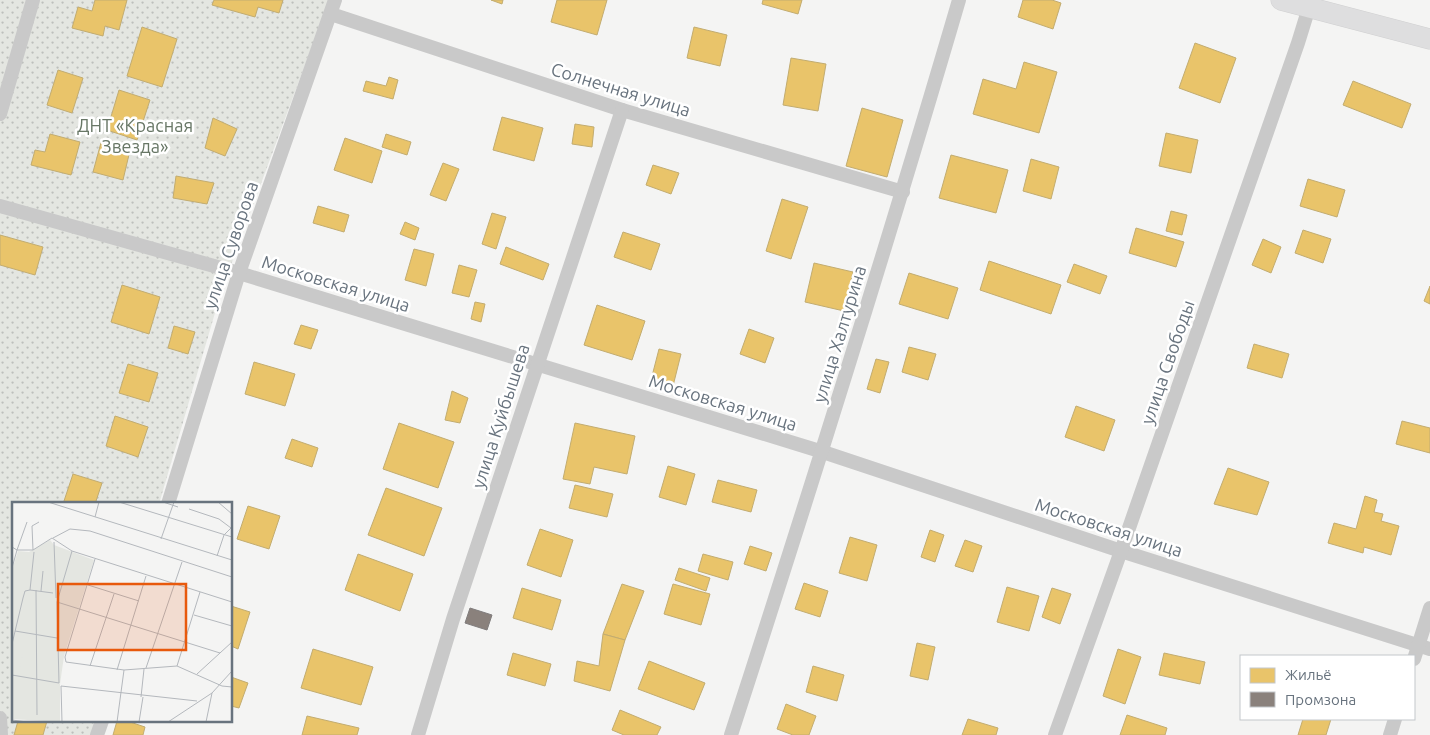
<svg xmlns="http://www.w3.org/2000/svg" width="1430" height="735" font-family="Ubuntu,sans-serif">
<defs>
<pattern id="park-dots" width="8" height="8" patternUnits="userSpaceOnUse" patternTransform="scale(1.25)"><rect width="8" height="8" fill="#e4e6e1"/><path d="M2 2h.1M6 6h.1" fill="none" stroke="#bdbfbc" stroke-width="1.8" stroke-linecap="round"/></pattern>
</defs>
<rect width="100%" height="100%" fill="#f4f4f3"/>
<path fill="url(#park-dots)" d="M0 0H329L222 289 159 504H14V721H96L92 735H0Z"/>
<g fill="#e9c46a" stroke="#c2ac70">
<path d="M95 0H127L119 30 105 26 103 36 72 28 78 7 92 11Z"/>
<path d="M214 0H283L279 13 258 7 255 17 212 5Z"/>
<path d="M491 0H503L502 4Z"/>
<path d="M557 0H607L597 35 551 22Z"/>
<path d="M763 0H802L798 14 762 4Z"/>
<path d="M1023 0H1052L1061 3 1053 29 1018 17Z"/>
<path d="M142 27 177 39 162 87 127 76Z"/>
<path d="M694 27 727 35 720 66 687 58Z"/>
<path d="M1195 43 1236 58 1220 103 1179 88Z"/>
<path d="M791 58 826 64 818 111 783 105Z"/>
<path d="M1024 62 1057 72 1039 133 973 114 983 79 1016 89Z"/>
<path d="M58 70 83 78 72 113 47 105Z"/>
<path d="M389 77 398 80 393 99 363 91 366 81 386 86Z"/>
<path d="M1353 81 1411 104 1402 128 1343 105Z"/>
<path d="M119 90 150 100 137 140 107 130Z"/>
<path d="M862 108 903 120 887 177 846 166Z"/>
<path d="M502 117 543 128 534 161 493 150Z"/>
<path d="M213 118 237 129 225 156 205 148Z"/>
<path d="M575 124 594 127 592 147 572 144Z"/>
<path d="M1166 133 1198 140 1191 173 1159 166Z"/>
<path d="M50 134 80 142 71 175 31 165 35 150 45 152Z"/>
<path d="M386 134 411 142 407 155 382 147Z"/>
<path d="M345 138 382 151 372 183 334 170Z"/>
<path d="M102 139 131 146 123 180 93 172Z"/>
<path d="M951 155 1008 170 996 213 939 198Z"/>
<path d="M1031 159 1059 167 1051 199 1023 191Z"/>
<path d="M443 163 459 169 446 201 430 195Z"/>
<path d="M653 165 679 173 671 194 646 185Z"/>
<path d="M176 176 214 183 207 204 173 198Z"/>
<path d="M1308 179 1345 190 1337 217 1300 206Z"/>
<path d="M782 199 808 207 791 259 766 251Z"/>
<path d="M318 206 349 215 344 232 313 223Z"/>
<path d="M1171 211 1187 215 1182 235 1166 231Z"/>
<path d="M492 213 506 217 496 249 482 244Z"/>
<path d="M405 222 419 228 415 240 400 234Z"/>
<path d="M1136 228 1184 242 1176 267 1129 253Z"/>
<path d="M1303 230 1331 239 1323 263 1295 253Z"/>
<path d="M623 232 660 244 651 270 614 257Z"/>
<path d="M0 235 43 247 35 275 0 265Z"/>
<path d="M1263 239 1281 247 1271 273 1252 265Z"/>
<path d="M506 247 549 264 543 280 500 264Z"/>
<path d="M414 249 434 254 426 286 405 280Z"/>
<path d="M989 261 1061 285 1051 314 980 290Z"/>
<path d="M814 263 853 272 844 311 805 302Z"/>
<path d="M1074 264 1107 276 1100 294 1067 282Z"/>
<path d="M459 265 477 270 469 297 452 293Z"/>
<path d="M909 273 958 288 948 319 899 304Z"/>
<path d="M122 285 160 297 149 334 111 322Z"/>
<path d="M1430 286V304L1424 301Z"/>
<path d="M475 302 485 304 481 322 471 319Z"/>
<path d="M597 305 645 321 632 360 584 345Z"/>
<path d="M301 325 318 330 311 349 294 344Z"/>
<path d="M174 326 195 332 188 354 168 348Z"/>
<path d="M749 329 774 338 765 363 740 354Z"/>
<path d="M1254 344 1289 354 1282 378 1247 368Z"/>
<path d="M909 347 936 354 928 380 902 372Z"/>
<path d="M659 349 681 354 673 386 651 380Z"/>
<path d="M876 359 889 362 880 393 867 389Z"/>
<path d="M254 362 295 374 285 406 245 394Z"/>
<path d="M128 364 158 373 149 402 119 393Z"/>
<path d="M452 391 468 398 460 423 445 420Z"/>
<path d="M1076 406 1115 420 1104 451 1065 437Z"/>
<path d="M115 416 148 427 138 457 106 446Z"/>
<path d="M1402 421 1430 428V453L1396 444Z"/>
<path d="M399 423 454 442 438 488 383 469Z"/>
<path d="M575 423 635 436 627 474 594 467 590 484 563 479Z"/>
<path d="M292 439 318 448 312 467 285 458Z"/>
<path d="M668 466 695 474 686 505 659 497Z"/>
<path d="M1228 468 1269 482 1257 515 1214 504Z"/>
<path d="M73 474 102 483 96 501 104 504H63Z"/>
<path d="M718 480 757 490 751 512 712 502Z"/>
<path d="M575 485 613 494 607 517 569 508Z"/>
<path d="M386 488 442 508 424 556 368 535Z"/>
<path d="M1365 496 1377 500 1374 512 1383 514 1381 521 1399 526 1391 555 1364 547 1363 553 1328 543 1334 523 1356 529Z"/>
<path d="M248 506 280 516 269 549 237 539Z"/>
<path d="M540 529 573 540 561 577 527 565Z"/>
<path d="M930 530 944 535 935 562 921 557Z"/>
<path d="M850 537 877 545 867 581 839 573Z"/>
<path d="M965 540 982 546 973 572 955 566Z"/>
<path d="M750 546 772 553 766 571 744 564Z"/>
<path d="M358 554 413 574 400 611 345 590Z"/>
<path d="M703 554 733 562 728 580 698 571Z"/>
<path d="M679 568 710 578 706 591 675 580Z"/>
<path d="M804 583 828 591 820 617 795 609Z"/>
<path d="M622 584 644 591 625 640 603 634Z"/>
<path d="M673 584 710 594 701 625 664 614Z"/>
<path d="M1007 587 1039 596 1029 631 997 622Z"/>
<path d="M522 588 561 600 552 630 513 618Z"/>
<path d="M1052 588 1071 594 1060 624 1042 617Z"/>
<path d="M231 606 250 612 238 649 231 646Z"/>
<path d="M603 634 625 640 610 691 574 681 577 661 599 666Z"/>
<path d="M917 643 935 647 928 680 910 676Z"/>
<path d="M313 649 373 667 361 705 301 688Z"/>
<path d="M1118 649 1141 657 1125 704 1103 696Z"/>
<path d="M513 653 551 664 545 686 507 675Z"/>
<path d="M1164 653 1205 662 1200 684 1159 675Z"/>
<path d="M649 661 705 683 694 710 638 689Z"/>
<path d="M813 666 844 675 837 701 806 692Z"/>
<path d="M231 677 248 683 239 708 231 706Z"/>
<path d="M786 704 816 716 809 735H793L777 729Z"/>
<path d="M620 710 661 727 657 735H624L612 730Z"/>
<path d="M1127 715 1167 728 1165 735H1120Z"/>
<path d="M307 716 359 728 357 735H302Z"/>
<path d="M968 719 998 728 996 735H962Z"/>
<path d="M1303 719H1331L1326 735H1298Z"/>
<path d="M18 721H47L43 735H14Z"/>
<path d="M117 721H127L145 727 143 735H113Z"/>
</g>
<path fill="#8a817c" stroke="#807d7d" d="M470 608 492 615 487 630 465 623Z"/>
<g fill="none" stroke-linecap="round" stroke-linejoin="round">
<defs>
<path id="secondary" d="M1281 0 1430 39"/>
</defs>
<use href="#secondary" stroke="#d0d0d1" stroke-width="21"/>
<g stroke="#c9c9c9" stroke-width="14">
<path d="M331 14 622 110 903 192"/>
<path d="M0 114 33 0"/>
<path d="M0 206 239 273 823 452 1121 551 1430 649"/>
<path d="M168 504 239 273 335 0"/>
<path d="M1414 659 1430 608"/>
<path d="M0 718 1 735"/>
<path d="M97 735 102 721"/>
<path d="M418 735 453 619 622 110"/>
<path d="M731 735C810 491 887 246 959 0"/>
<path d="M1055 735 1121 551 1298 43 1311 1"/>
<path d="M1390 735 1395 719"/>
</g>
<use href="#secondary" stroke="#dededf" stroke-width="20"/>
</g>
<g text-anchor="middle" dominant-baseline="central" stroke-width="5" stroke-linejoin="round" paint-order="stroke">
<g font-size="18" fill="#68737e" stroke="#fff">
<text transform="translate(621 89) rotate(17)">Солнечная улица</text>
<text transform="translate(230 245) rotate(-71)">улица Суворова</text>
<text transform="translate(336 283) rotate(17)">Московская улица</text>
<text transform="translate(839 334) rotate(-73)">улица Халтурина</text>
<text transform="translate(1167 362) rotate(-71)">улица Свободы</text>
<text transform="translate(723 402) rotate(17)">Московская улица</text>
<text transform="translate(500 416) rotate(-72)">улица Куйбышева</text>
<text transform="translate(1109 527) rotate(18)">Московская улица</text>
</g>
<g font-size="18" fill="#687766" stroke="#fff">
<text x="135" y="125">ДНТ «Красная<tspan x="135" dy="21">Звезда»</tspan></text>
</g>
</g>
<g transform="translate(12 502)">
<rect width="220" height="220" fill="#f4f4f3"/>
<path d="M38 38 42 43 82 58 52 154 48 182V220L0 217V68L6 49 17 50Z" fill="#e4e6e1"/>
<path d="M11 151 20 153 17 171 7 169Z" fill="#e4e6e1"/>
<path fill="none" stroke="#b4b8bd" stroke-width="1" d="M36 0 220 58M107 0 220 35M151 0 166 5M206 0 220 12M177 7 207 17 219 26M83 15 87 0M41 36 58 27 78 29 220 75M149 37 162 0M42 40 44 96M0 45 5 48 15 20M21 48 20 24 27 20M205 54 212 33 220 25M83 57 53 155 54 160 112 168 165 164 210 184 220 185M0 66 5 48H21L40 36 60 49 220 100M76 83 127 99M18 88 41 91M24 88 25 213M29 89 31 69M45 100 208 151M182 113 220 124M3 129 45 136M0 142 11 96 13 89 18 88 22 50M78 164 102 92M165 164 188 90M134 166 170 60M105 168 134 74M185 172 220 140M0 173 47 181 45 100 60 49M129 195 132 167M0 218 15 220M50 220 49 184 185 199M105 220 112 168M127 220 131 195M156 220 200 191M194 220 200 191 220 169"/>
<path fill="#e8590c" fill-opacity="0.15" stroke="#e8590c" stroke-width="2.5" d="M46 82H174V148H46Z"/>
<rect width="220" height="220" fill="none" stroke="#68737e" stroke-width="2.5"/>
</g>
<rect x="1240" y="655" width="175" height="65" fill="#ffffff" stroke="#c3c7cb"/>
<rect x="1250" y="668" width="25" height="15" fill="#e9c46a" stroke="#c3c7cb"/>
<text x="1285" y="680" font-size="15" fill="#68737e">Жильё</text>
<rect x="1250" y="692" width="25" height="15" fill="#8a817c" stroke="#c3c7cb"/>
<text x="1285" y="705" font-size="15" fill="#68737e">Промзона</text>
</svg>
